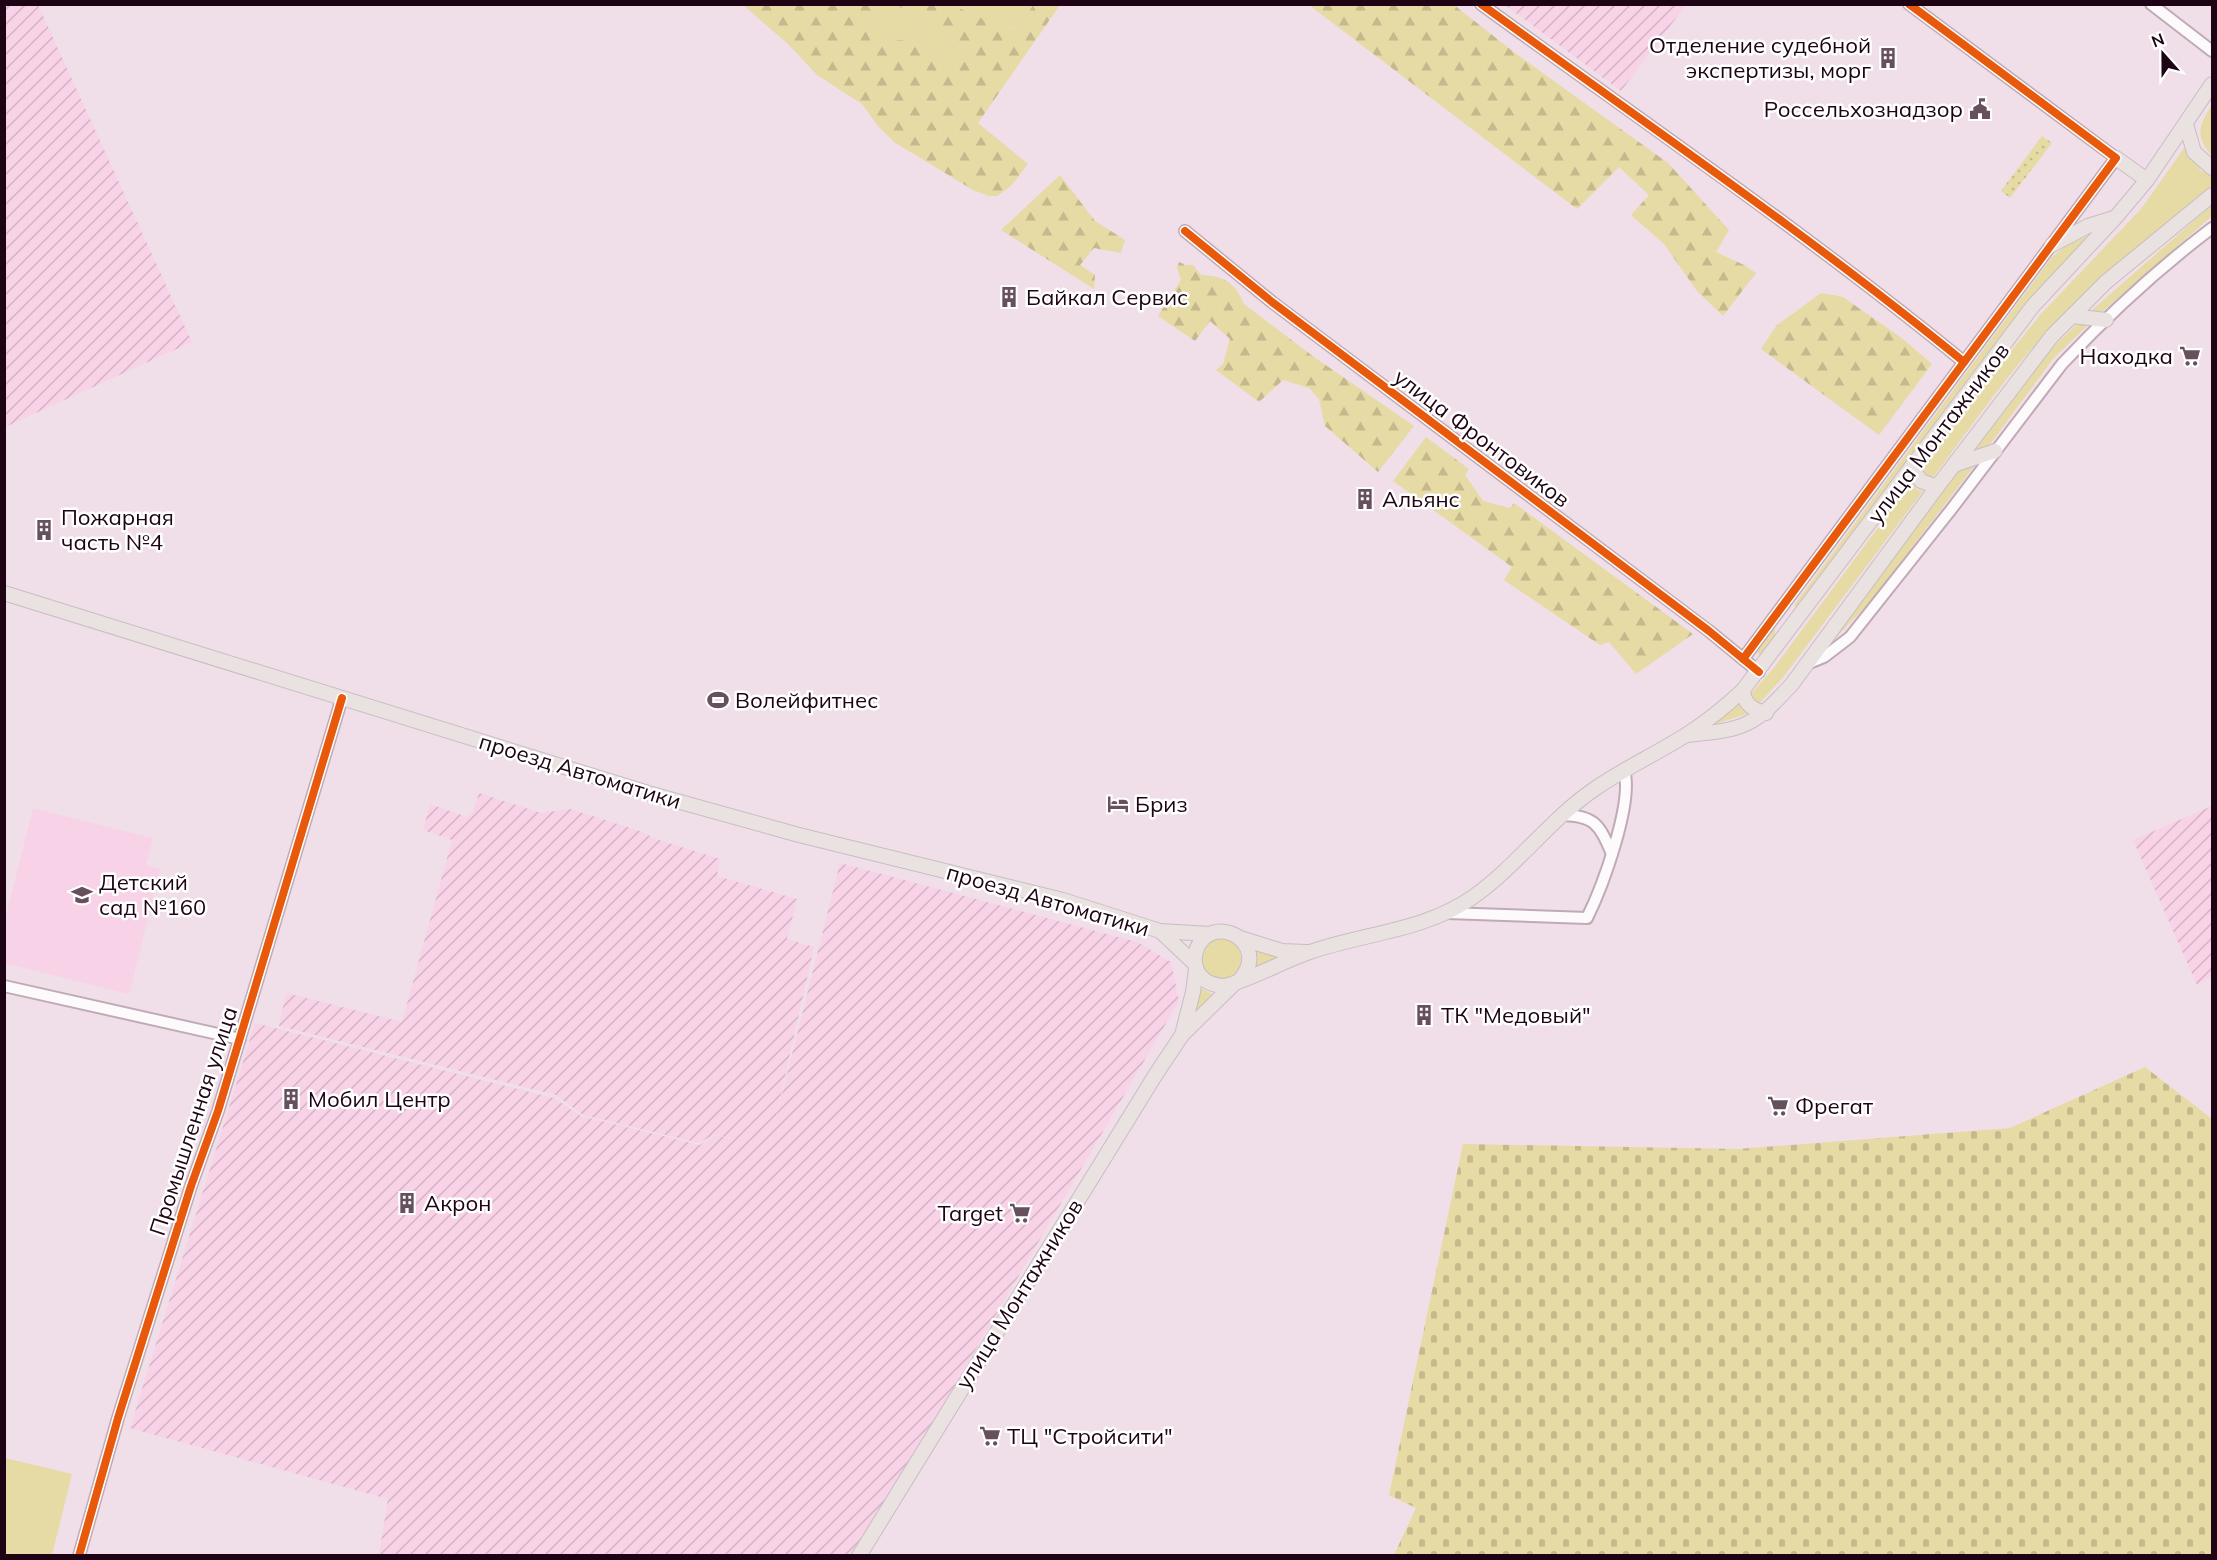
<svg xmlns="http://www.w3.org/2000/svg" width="2217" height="1560" font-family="Mulish,sans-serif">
<defs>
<pattern id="industrial-furrows" width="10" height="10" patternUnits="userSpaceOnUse" patternTransform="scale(1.5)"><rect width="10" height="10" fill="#f8d2e6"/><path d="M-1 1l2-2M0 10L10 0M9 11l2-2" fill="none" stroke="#d4b3c4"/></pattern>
<pattern id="forest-firs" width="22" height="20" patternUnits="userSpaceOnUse" patternTransform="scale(1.5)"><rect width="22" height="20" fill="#e6daa5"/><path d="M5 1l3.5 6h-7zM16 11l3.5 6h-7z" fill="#c5b98d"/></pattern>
<pattern id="cemetery-stones" width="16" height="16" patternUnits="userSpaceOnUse" patternTransform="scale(1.5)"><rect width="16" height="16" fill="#e6daa5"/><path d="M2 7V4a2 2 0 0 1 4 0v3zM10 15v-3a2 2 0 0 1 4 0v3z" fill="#c5b98d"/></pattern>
<pattern id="park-dots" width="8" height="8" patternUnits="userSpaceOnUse" patternTransform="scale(1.5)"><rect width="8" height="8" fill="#e6daa5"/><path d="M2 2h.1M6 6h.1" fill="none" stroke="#c5b98d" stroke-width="1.8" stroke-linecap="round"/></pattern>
</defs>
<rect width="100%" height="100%" fill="#f0dfe8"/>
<path fill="#f8d2e6" d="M33 808 153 838 146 865 160 869 129 994 5 963V920Z"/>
<g fill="url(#industrial-furrows)">
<path d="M4 5H38L192 342 5 427Z"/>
<path d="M1505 5H1686L1621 91Z"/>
<path d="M479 793 541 813 570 809 637 830 659 840 720 859 717 876 797 899 787 939 814 947 774 1126 840 863 1137 942 1171 962 1179 1001 856 1555H379L388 1499 130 1428 255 1023 554 1098 581 1116 700 1145 715 1135 734 1140 715 1134 699 1143 583 1115 556 1095 279 1026 286 993 402 1022 452 840 423 830 430 804 467 817 473 812Z"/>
<path d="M2212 806V976L2197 985 2133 840Z"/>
</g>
<g fill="#e6daa5">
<path d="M871 5H897L974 56 976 59C958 70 925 43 905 40 895 39 887 44 878 47L871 42 869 37 879 16 878 10Z"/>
<path d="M952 5H1033C1030 11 1027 21 1020 25 1006 35 967 10 952 5Z"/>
<path d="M2212 105V156C2195 136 2198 126 2212 105Z"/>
<path d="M2184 148 2201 171 2212 175V186C2159 230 2102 274 2054 324 2009 371 1971 427 1932 479H1927L1920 471 1996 370 2040 315 2141 209Z"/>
<path d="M2212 205V216L2103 311H2091Z"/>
<path d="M2094 233 2035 292 1796 612 1795 604 2052 257 2066 246Z"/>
<path d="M2078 323H2090L2053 359 1985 451 1969 456 2047 353Z"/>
<path d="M1978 461 1870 602 1826 648 1963 465Z"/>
<path d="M1912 482 1916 489 1923 491 1784 676 1758 705 1749 696 1773 669Z"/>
<path d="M1775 627V638L1762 658 1757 652Z"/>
<path d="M1741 703 1749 713 1700 729Z"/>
<circle cx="1221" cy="959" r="20"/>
<path d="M1256 950 1296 956 1256 968Z"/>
<path d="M1200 988 1214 995 1193 1019Z"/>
<path d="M5 1458 72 1474 52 1555H5Z"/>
</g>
<g fill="url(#forest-firs)">
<path d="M743 5H871L878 10 879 16 869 37 871 42 878 47C887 44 895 39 905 40 924 43 959 70 976 59L974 56 897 5H952L995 24 1014 28 1022 24 1033 5H1060L978 123 1028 164 1011 186 997 196H989L973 190 894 142 878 126 862 104 817 75 788 44Z"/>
<path d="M1309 5H1454L1515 53 1668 163 1729 230 1716 252 1744 265 1756 273 1723 316 1697 291 1664 244 1631 215 1649 195 1619 167 1577 209Z"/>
<path d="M1060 175 1095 221 1125 240 1121 253 1094 248 1080 265 1095 275 1094 289 1001 230Z"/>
<path d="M1179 262 1186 265H1193L1201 275C1223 276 1235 282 1244 304L1314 357 1414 426 1378 472 1325 426 1319 399 1309 388 1283 380 1259 402 1216 370 1223 364 1230 339 1210 321 1195 341 1158 316 1181 280 1177 268Z"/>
<path d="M1821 293 1843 297 1903 339 1932 364 1879 435 1761 349 1776 326Z"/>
<path d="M1426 437 1469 469 1465 475 1483 501 1510 508 1514 503 1693 634 1636 674 1609 642 1600 645 1504 580 1512 567 1393 481Z"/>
</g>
<path fill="url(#cemetery-stones)" d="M2145 1067 2212 1119V1555H1394L1416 1508 1389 1495 1463 1144 1738 1149 2010 1128Z"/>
<path fill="url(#park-dots)" d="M2042 136 2052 143 2010 198 2001 191Z"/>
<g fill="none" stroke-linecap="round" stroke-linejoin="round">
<defs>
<g id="minor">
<path d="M1481 4C1643 122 1809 235 1964 362"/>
<path d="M2151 4 2212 51"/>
<path d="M1185 231 1272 302 1709 631 1759 672"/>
<path d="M1743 659 2116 158 1909 4"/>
<path d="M1807 664 1824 657 1850 637 1950 511 2062 364C2108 315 2159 268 2212 228"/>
<path d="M1562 815C1595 816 1599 824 1612 854"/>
<path d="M1447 913 1587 918C1602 888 1634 802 1624 770"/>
<path d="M4 986 240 1039"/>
<path d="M79 1556 118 1418 191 1186 218 1111 342 698"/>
</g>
<g id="major">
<path d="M2186 124 2194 152 2212 168"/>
<path d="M2116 158 2147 180"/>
<path d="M2052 245 2088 226 2114 218"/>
<path d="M2072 316 2106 320"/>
<path d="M1954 465 1995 451"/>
<path d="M1912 468 1921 481 1937 487"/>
<path d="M4 593 648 793 799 835 1063 900 1160 931 1210 934"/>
<path d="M1743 690C1744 704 1752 710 1766 713"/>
<path d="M1687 735C1744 730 1753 727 1792 684L1937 487 2052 336 2106 282 2212 195"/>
<path d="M1160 931 1195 964"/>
<path d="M1240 938 1282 951 1307 952"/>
<path d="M1239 981C1247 972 1253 961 1247 948 1244 941 1237 935 1230 933 1192 921 1177 985 1225 986 1254 978 1281 962 1310 952 1364 933 1425 931 1473 897 1518 865 1550 819 1596 788 1625 768 1656 754 1686 735 1706 722 1725 707 1743 690L2033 306 2116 217 2147 180 2212 84"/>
<path d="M1182 1035 1193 992 1196 968"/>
<path d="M859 1556 1156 1074 1182 1035 1234 984"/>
</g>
</defs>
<use href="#minor" stroke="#c0aab6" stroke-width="14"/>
<use href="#major" stroke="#c8bdc3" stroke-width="16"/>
<use href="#minor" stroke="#fdfafc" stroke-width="10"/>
<use href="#major" stroke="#eae2e0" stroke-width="14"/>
<defs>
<g id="cycleway">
<path d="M1481 4C1643 122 1809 235 1964 362"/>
<path d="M1185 231 1272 302 1709 631 1759 672"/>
<path d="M1743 659 2116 158 1909 4"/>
<path d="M79 1556 118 1418 191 1186 218 1111 342 698"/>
</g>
</defs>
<use href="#cycleway" stroke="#fff" stroke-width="11"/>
<use href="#cycleway" stroke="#e8590c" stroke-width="8"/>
</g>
<defs>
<symbol id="building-bare" viewBox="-9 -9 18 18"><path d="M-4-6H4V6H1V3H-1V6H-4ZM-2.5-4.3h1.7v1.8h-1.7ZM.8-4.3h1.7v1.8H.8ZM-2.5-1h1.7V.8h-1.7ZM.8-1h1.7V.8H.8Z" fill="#67505e" stroke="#fff" stroke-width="2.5" paint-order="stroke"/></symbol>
<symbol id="civic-bare" viewBox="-9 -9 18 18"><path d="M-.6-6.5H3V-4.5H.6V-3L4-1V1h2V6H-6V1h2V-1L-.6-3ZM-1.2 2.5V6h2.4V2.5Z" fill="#67505e" stroke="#fff" stroke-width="2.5" paint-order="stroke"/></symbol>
<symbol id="supermarket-bare" viewBox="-9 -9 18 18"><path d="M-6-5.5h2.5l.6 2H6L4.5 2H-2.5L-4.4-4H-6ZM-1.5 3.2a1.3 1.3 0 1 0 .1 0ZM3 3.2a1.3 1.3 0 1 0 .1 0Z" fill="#67505e" stroke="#fff" stroke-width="2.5" paint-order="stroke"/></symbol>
<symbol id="stadium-bare" viewBox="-9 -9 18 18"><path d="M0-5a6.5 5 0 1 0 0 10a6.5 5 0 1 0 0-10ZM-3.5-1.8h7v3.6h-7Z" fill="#67505e" stroke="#fff" stroke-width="2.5" paint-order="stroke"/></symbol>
<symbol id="hotel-bare" viewBox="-9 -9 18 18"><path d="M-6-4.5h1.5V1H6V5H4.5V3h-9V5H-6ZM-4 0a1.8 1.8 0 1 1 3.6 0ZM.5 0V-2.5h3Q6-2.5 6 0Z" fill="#67505e" stroke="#fff" stroke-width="2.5" paint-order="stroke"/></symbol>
<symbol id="school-bare" viewBox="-9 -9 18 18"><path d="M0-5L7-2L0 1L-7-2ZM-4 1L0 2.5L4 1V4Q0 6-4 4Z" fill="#67505e" stroke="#fff" stroke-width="2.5" paint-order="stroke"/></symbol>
</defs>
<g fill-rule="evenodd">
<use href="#building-bare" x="1873" y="43" width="30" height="30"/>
<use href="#civic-bare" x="1965" y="94" width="30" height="30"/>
<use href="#building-bare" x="994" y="282" width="30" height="30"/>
<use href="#supermarket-bare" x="2175" y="341" width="30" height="30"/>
<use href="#building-bare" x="1350" y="484" width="30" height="30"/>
<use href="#building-bare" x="29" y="515" width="30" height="30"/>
<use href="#stadium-bare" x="703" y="685" width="30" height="30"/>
<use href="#hotel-bare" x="1103" y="789" width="30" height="30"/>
<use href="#school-bare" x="67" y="880" width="30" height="30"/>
<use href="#building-bare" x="1409" y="1000" width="30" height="30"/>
<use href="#building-bare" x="276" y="1084" width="30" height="30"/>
<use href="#supermarket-bare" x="1763" y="1091" width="30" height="30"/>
<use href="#building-bare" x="392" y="1188" width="30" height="30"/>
<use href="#supermarket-bare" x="1005" y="1198" width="30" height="30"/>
<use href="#supermarket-bare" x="975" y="1421" width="30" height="30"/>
</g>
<g text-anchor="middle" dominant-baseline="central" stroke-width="5" stroke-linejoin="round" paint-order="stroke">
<g font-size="22" fill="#1d0313" stroke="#fff" text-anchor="start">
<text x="1871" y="45" text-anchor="end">Отделение судебной<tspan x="1871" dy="25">экспертизы, морг</tspan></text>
<text x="1963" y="109" text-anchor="end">Россельхознадзор</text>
<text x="1026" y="297">Байкал Сервис</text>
<text x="2173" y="356" text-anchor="end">Находка</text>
<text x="1382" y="499">Альянс</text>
<text x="61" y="517">Пожарная<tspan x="61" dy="25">часть №4</tspan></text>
<text x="735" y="700">Волейфитнес</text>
<text x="1135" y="804">Бриз</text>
<text x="99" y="882">Детский<tspan x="99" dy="25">сад №160</tspan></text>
<text x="1441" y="1015">ТК "Медовый"</text>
<text x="308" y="1099">Мобил Центр</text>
<text x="1795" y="1106">Фрегат</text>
<text x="424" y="1203">Акрон</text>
<text x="1003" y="1213" text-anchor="end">Target</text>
<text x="1007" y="1436">ТЦ "Стройсити"</text>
</g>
<g font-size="22" fill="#1d0313" stroke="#fff">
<text transform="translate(1938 433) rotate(-53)">улица Монтажников</text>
<text transform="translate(1482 438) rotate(37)">улица Фронтовиков</text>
<text transform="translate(580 771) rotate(17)">проезд Автоматики</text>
<text transform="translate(1048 900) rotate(16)">проезд Автоматики</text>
<text transform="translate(193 1121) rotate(-72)">Промышленная улица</text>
<text transform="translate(1019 1294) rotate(-58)">улица Монтажников</text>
</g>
</g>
<rect width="2217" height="1560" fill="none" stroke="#1d0313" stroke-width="12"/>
<g transform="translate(2163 54) rotate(339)" stroke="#ffffff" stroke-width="4.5" paint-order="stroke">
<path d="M0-4.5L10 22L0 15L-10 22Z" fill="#1d0313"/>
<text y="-9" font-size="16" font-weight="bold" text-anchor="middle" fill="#1d0313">N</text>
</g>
</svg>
